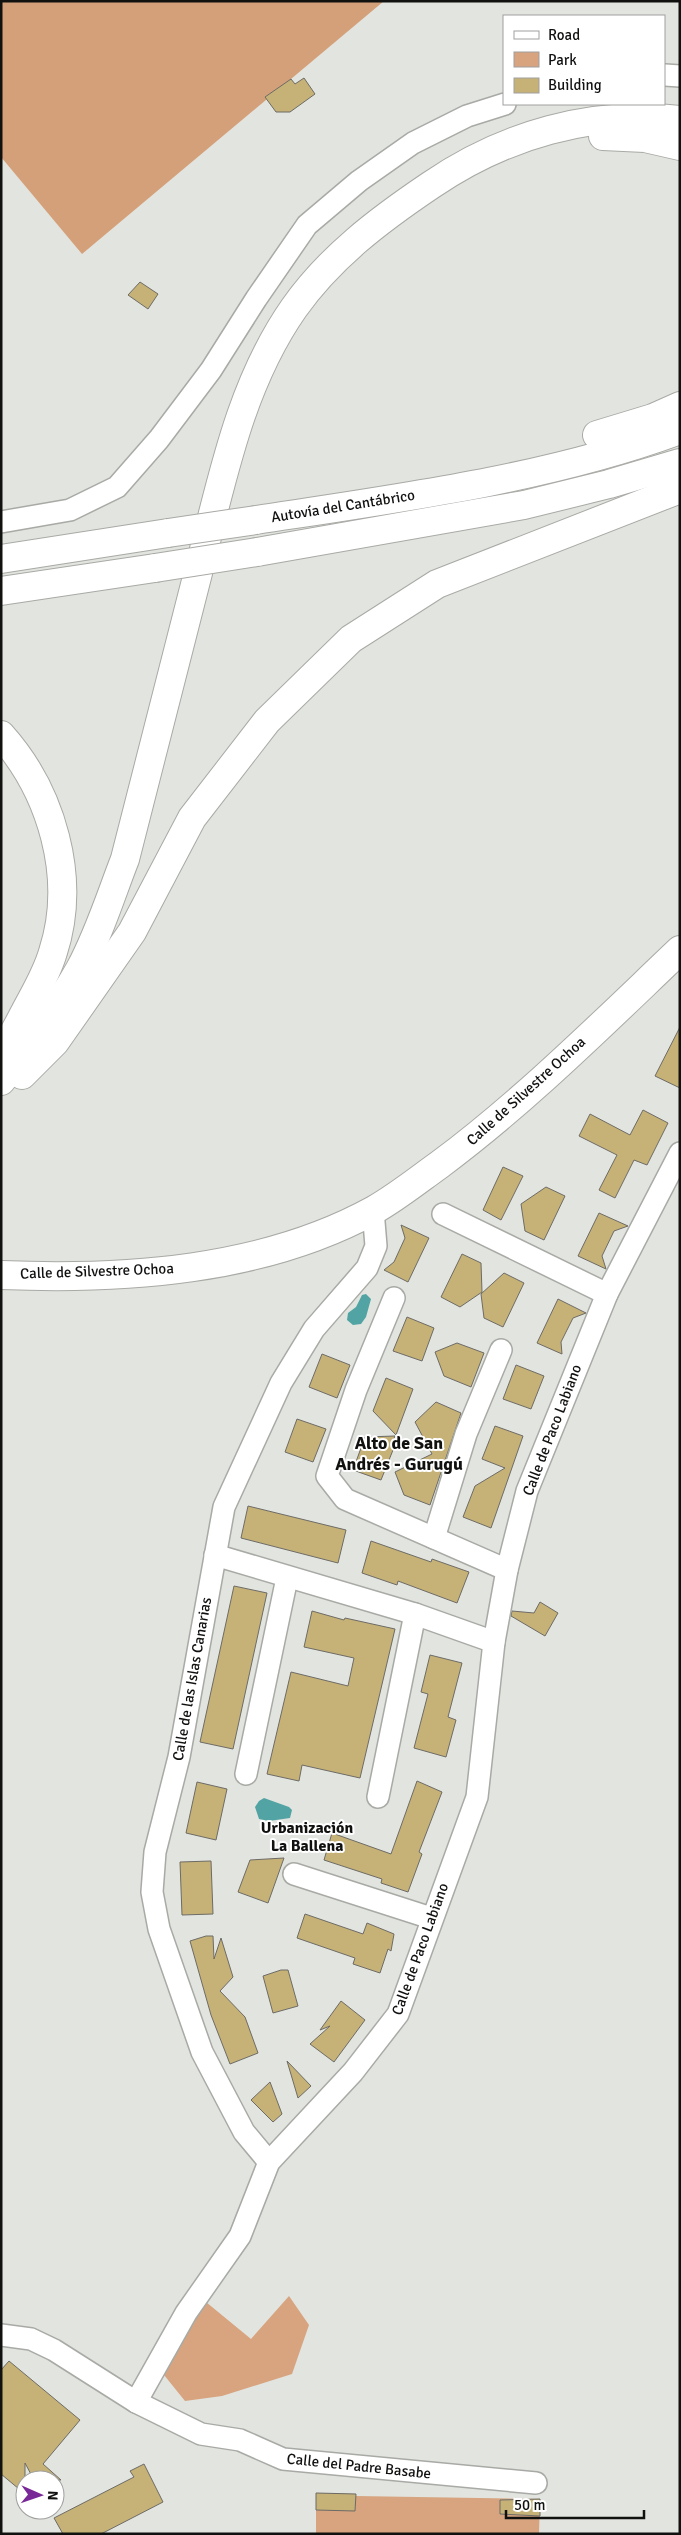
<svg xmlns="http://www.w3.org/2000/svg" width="681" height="2535" font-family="Signika,sans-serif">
<rect width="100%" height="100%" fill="#e2e4df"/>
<g fill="#d7a47f">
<path d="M289 2296 309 2325 292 2374 222 2396 185 2401 160 2370 206 2302 251 2339Z"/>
<path d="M316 2493 356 2494V2496L540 2499 539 2534H316Z"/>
</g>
<path fill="#d4a07a" d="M1 1H384L82 254 1 157Z"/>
<g fill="#51a4a3">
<path d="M366 1294 371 1299 366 1317 361 1324 353 1325 347 1320 348 1313 356 1307 362 1295Z"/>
<path d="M264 1798 289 1807 292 1810 290 1818 269 1821 259 1819 255 1807 259 1801Z"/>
</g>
<g fill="#c6b277" stroke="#6d6b66">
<path d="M304 78 315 94 290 112H276L265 97 291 79 295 84Z"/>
<path d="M140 282 158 294 148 309 128 295Z"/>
<path d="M680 1027V1088L655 1076Z"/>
<path d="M643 1110 668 1123 647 1165 634 1160 615 1198 599 1190 617 1155 579 1136 590 1114 630 1135Z"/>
<path d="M503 1167 523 1176 501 1220 483 1210Z"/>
<path d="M546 1187 565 1196 544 1240 525 1231 521 1204Z"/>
<path d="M599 1213 628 1226 614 1231 602 1256 606 1269 578 1256Z"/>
<path d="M401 1225 429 1238 408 1282 384 1270 394 1262 405 1238Z"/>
<path d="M462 1254 481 1263 482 1292 460 1307 441 1297Z"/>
<path d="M504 1273 524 1283 503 1327 484 1318 481 1294Z"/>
<path d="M558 1299 586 1313 573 1318 561 1342 562 1354 537 1343Z"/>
<path d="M407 1317 434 1328 422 1361 393 1351Z"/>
<path d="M457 1343 484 1353 471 1387 444 1376 435 1352Z"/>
<path d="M322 1354 350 1365 337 1398 309 1387Z"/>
<path d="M516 1365 544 1376 531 1409 503 1399Z"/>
<path d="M386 1378 413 1389 396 1435 373 1411Z"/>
<path d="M436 1402 461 1413 430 1505 404 1495 395 1472 432 1454 415 1422Z"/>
<path d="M297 1419 326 1429 313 1462 285 1452Z"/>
<path d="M495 1426 523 1436 491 1528 463 1517 475 1486 505 1468 482 1459Z"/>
<path d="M395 1436 392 1443 397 1440 381 1480 353 1470 365 1437Z"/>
<path d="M248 1506 346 1530 338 1563 241 1538Z"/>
<path d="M371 1541 431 1562 432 1559 469 1572 457 1603 398 1581 397 1585 362 1573Z"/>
<path d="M234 1586 267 1593 233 1749 200 1742Z"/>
<path d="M540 1602 558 1613 545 1636 511 1616 512 1611 534 1613Z"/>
<path d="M312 1611 344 1620 345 1618 395 1629 360 1778 302 1765 299 1781 267 1774 291 1672 348 1686 354 1658 304 1647Z"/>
<path d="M430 1655 462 1663 448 1717 456 1720 446 1757 414 1748 428 1694 421 1692Z"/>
<path d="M417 1781 442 1792 419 1852 422 1854 408 1892 381 1883 382 1879 324 1860 332 1833 391 1854Z"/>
<path d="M197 1782 227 1789 216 1840 186 1833Z"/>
<path d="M284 1858 268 1903 238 1892 250 1860Z"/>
<path d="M211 1861 213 1914 182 1915 180 1862Z"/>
<path d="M305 1914 363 1934 367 1923 394 1934 391 1951 388 1949 380 1973 353 1964 355 1958 297 1938Z"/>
<path d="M206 1936H213L214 1959 221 1938 233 1977 220 1991 245 2017 258 2053 230 2064 211 2015 190 1941Z"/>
<path d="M281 1970H288L298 2006 273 2013 263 1976Z"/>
<path d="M341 2001 365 2020 334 2062 310 2044 330 2026 320 2030Z"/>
<path d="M287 2061 311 2086 298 2098Z"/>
<path d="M270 2082 282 2114 273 2122 251 2100Z"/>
<path d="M9 2361 80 2420 43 2464 61 2480H34L25 2463V2494L1 2474V2370Z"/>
<path d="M144 2464 163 2502 101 2534H63L54 2518 134 2477 130 2471Z"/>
<path d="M316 2493 356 2494 355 2511 316 2510Z"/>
<path d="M540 2499V2516L500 2514V2500Z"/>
</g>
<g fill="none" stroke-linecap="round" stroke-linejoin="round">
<defs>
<g id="street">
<path d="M665 75 680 76"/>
<path d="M1 522 70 510 117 487 159 439 211 370 256 299 307 225 359 181 413 143 467 116 505 104"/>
<path d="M443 1214 607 1294"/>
<path d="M394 1298 356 1390 327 1476 345 1499 507 1570"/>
<path d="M434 1538 466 1434 501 1350"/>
<path d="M215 1555 415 1614 494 1642"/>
<path d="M246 1774 287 1578"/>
<path d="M378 1797 415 1614"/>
<path d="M294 1874 431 1918"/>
<path d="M269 2162 244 2132 202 2052 159 1929 152 1892 155 1852 179 1757 224 1507 281 1383 314 1329 367 1268 376 1246 373 1210"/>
<path d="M1 2335 31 2339 54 2350 136 2402 201 2434 240 2440 283 2459 536 2483"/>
<path d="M136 2402 186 2313 240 2236 269 2162 353 2072 398 2014 477 1797 494 1642 507 1570 527 1491 607 1294 680 1153"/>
</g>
<g id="highway">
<path d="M603 136 645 138 680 146"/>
<path d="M597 435 653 418 680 406"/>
<path d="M256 520C394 499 548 479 680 430"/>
<path d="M257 552 524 505 609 484 680 463"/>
<path d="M1 559 168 533"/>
<path d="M1 591 155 568"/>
<path d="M1 735C52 792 77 878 53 952 47 973 36 991 26 1010 18 1025 11 1040 1 1053"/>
<path d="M22 1075 55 1042 132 932 192 818 267 721 351 639 437 584 680 489"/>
<path d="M1 1081C30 1046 58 1008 80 969 99 934 111 895 125 859 150 762 175 665 199 569 222 480 240 385 294 308 330 257 379 220 431 185 504 135 591 110 680 120"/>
<path d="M1 1275C125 1280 263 1271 374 1210 397 1197 418 1180 439 1165 525 1101 602 1024 680 950"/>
</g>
</defs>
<use href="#street" stroke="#a8aaa5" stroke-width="24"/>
<use href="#highway" stroke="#a8aaa5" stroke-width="30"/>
<use href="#street" stroke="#fff" stroke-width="21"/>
<use href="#highway" stroke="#fff" stroke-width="28"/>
<defs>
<g id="highway-bridge">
<path d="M168 533 256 520"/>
<path d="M155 568 257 552"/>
</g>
</defs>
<use href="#highway-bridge" stroke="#a8aaa5" stroke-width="30" stroke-linecap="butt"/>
<use href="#highway-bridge" stroke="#fff" stroke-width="28"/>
</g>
<g text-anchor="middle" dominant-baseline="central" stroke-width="4" stroke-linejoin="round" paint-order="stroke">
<g font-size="15" fill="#111210" stroke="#fff">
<text transform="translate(343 506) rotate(-9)">Autovía del Cantábrico</text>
<text transform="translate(526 1091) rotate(-42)">Calle de Silvestre Ochoa</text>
<text transform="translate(97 1271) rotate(-2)">Calle de Silvestre Ochoa</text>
<text transform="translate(552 1430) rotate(-69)">Calle de Paco Labiano</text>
<text transform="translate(192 1679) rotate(-80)">Calle de las Islas Canarias</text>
<text transform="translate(420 1949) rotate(-70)">Calle de Paco Labiano</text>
<text transform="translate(359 2466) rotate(6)">Calle del Padre Basabe</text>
</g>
<g font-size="16" font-weight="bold" fill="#111210" stroke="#fff">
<text x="307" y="1828">Urbanización<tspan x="307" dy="18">La Ballena</tspan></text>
</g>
<g font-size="18" font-weight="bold" fill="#111210" stroke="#fff">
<text x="399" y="1443">Alto de San<tspan x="399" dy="21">Andrés - Gurugú</tspan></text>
</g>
</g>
<rect width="681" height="2535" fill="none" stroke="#111210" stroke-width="5"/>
<rect x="503" y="15" width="162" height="90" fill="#ffffff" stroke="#a0a09f"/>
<rect x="514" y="31" width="25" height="8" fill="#ffffff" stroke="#a0a09f"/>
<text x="548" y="40" font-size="15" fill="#111210">Road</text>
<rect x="514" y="52" width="25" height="15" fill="#d7a47f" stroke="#a0a09f"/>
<text x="548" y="65" font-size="15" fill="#111210">Park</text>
<rect x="514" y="78" width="25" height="15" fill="#c6b277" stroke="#a0a09f"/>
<text x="548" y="90" font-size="15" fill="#111210">Building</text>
<g transform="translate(40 2495) rotate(92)"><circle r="24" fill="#ffffff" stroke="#a0a09f"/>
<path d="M0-4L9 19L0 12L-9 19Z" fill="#792898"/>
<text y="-8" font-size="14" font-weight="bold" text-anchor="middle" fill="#111210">N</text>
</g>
<path d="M506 2510v8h138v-8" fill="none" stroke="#111210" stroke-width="2.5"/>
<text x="514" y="2510" font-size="15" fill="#111210" stroke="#ffffff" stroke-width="4" paint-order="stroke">50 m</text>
</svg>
